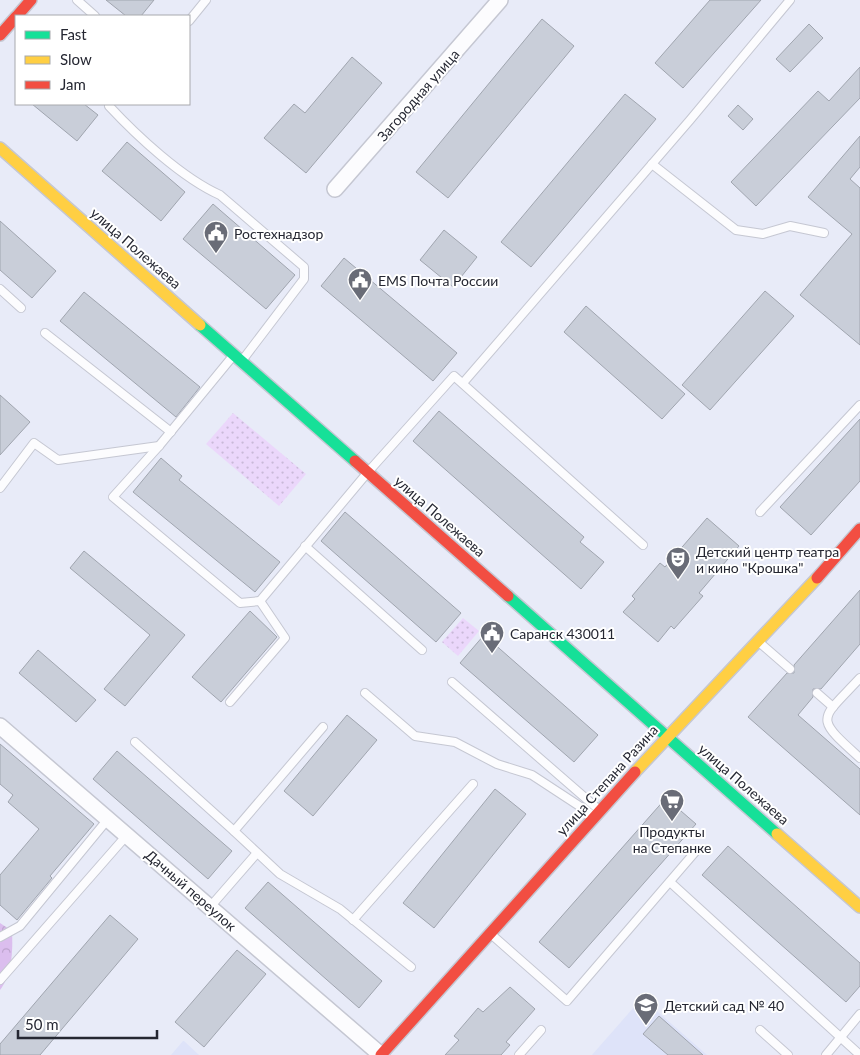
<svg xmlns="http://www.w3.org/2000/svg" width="860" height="1055" font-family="Lato,sans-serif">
<defs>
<pattern id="grass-dots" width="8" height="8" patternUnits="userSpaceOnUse" patternTransform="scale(1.25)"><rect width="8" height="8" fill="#ebd7fb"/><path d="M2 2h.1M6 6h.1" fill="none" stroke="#c9b9d8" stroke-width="1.8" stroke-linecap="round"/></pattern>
<pattern id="forest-crowns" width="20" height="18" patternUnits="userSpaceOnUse" patternTransform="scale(1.25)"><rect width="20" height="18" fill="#dbbeee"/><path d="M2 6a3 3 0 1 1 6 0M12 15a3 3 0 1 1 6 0" fill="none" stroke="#bca3cd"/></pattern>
</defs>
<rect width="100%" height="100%" fill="#e8ebf8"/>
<g fill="#dee3f9">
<path d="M642 998 707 1055H592Z"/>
<path d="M183 1041H184L199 1055H171Z"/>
</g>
<g fill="url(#grass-dots)">
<path d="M233 413 306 474 279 506 206 444Z"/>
<path d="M463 618 479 631 458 656 442 642Z"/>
</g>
<path fill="url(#forest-crowns)" d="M0 923 12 931C13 951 12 974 0 990Z"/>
<g fill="#c9ced9" stroke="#a0a5af">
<path d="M106 0H154L141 16H126Z"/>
<path d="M710 0H761L683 88 655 63Z"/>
<path d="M542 19 574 46 448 198 416 172Z"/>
<path d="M809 24 823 38 790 72 776 59Z"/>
<path d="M352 57 382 83 306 173 264 138 294 104 305 113Z"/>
<path d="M860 67V98L756 206 731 182 818 91 829 101Z"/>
<path d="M625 94 656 119 531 267 501 242Z"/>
<path d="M32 104H84L98 115 77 141Z"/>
<path d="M738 105 753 119 743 130 728 116Z"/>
<path d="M860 136V167L850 179 860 188V345L800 295 852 234 808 197Z"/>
<path d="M127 142 185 192 161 221 102 171Z"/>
<path d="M213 204 295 275 266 309 183 239Z"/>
<path d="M0 221 56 271 32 298 0 270Z"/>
<path d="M444 230 477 257 453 287 420 260Z"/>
<path d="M344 258 457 353 433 381 321 286Z"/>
<path d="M765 291 794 316 710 410 682 385Z"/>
<path d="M84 292 200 387 176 417 60 321Z"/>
<path d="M586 306 685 394 662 419 564 332Z"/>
<path d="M0 395 30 422 0 455Z"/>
<path d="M439 411 584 537 580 542 604 562 581 589 413 441Z"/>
<path d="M860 419V481L811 535 780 507Z"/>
<path d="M161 458 182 476 179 480 280 562 255 592 133 492Z"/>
<path d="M345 512 461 613 436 642 321 541Z"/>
<path d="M707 518 739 546 699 593 703 596 674 629 671 626 658 642 623 612 635 599 632 596 660 563 665 567Z"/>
<path d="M84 551 185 635 125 706 104 689 150 635 70 568Z"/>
<path d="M860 590V644L821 689H813V697L798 715 860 769V815L748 717 787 673H794V665Z"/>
<path d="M250 611 277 637 221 702 192 677Z"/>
<path d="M484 635 598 735 574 762 460 663Z"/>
<path d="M38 650 96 700 76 722 19 673Z"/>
<path d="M347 715 377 740 313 816 284 791Z"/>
<path d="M0 744 94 824 50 876 52 878 17 920 0 905V875L39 829 8 802 13 795 0 784Z"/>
<path d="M117 751 232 851 208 879 93 779Z"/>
<path d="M495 789 526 814 434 928 403 903Z"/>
<path d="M666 798 696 824 569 968 539 942Z"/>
<path d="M728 846 860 963V986L846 1002 702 875Z"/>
<path d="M268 882 382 981 359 1008 245 908Z"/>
<path d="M110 915 138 939 40 1055H0V1044Z"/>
<path d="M237 950 266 974 204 1047 175 1022Z"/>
<path d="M510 987 535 1009 506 1042 510 1045 501 1055H445L459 1040 454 1036 478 1008 483 1012Z"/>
<path d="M659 1016 703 1055H668L643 1034Z"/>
</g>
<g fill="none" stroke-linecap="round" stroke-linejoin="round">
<defs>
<g id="lane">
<path d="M77 0 95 16"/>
<path d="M189 21 206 0"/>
<path d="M110 104 109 106C137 136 182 178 220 195L304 267V279L244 358"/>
<path d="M652 164 736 230 763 234 790 226 824 233"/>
<path d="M0 289 21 308"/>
<path d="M45 333 171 432"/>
<path d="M233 356 159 446 113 497 240 603 260 601"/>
<path d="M463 383 690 120 790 0"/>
<path d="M0 488 34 443 58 460 159 446"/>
<path d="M760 512 860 405"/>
<path d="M305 546 422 650"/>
<path d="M760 643 790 669"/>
<path d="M860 678C820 721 813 716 860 758"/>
<path d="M452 682 598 809"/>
<path d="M365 693 415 736 455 742 497 764 532 775 593 815"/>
<path d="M817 693 833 707"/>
<path d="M230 702 285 638 260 601 368 472 454 376 643 545"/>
<path d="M323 727 234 831 280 874 340 909 411 967"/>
<path d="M135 742 234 831"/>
<path d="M670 882 860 1055"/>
<path d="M210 907 257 853"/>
<path d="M353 920 473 784"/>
<path d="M492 935 567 1001 696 851"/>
<path d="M0 937 20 926 108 819"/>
<path d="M0 980 127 835"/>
<path d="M760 1030 788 1055"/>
<path d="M519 1055 541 1030"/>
<path d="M826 1055 860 1014"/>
</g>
<g id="street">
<path d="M335 189 500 0"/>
<path d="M0 726 381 1055"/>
</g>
<g id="fast">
<path d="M200 325 355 461"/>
<path d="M508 596 777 834"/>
</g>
<g id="slow">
<path d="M0 148 200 325"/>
<path d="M635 772 817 578"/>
<path d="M777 834 860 907"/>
</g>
<g id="jam">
<path d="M17 16 31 0"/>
<path d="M0 35 16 17"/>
<path d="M355 461 508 596"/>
<path d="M817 578 860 529"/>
<path d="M381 1055 635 772"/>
</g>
</defs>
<use href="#lane" stroke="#c5c7d2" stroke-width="10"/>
<use href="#street" stroke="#c5c7d2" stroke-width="18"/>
<use href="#fast" stroke="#c5c7d2" stroke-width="14"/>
<use href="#slow" stroke="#c5c7d2" stroke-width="14"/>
<use href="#jam" stroke="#c5c7d2" stroke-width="14"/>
<use href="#lane" stroke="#fcfcfe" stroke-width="8"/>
<use href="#street" stroke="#fcfcfe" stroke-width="15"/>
<use href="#fast" stroke="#16e098" stroke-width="11"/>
<use href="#slow" stroke="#ffcf43" stroke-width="11"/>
<use href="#jam" stroke="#f24e42" stroke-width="11"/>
</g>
<defs>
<symbol id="civic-pin" viewBox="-11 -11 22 30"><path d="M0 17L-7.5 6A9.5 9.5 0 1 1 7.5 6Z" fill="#696c77" stroke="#fff"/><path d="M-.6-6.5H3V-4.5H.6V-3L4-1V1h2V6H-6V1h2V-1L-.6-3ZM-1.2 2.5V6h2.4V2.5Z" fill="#fff"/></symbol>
<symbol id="theatre-pin" viewBox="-11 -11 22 30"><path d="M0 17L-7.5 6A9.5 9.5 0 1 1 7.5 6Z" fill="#696c77" stroke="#fff"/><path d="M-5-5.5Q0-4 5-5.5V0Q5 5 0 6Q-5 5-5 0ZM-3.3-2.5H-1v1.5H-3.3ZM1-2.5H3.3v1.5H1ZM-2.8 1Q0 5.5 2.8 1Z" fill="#fff"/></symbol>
<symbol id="supermarket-pin" viewBox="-11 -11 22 30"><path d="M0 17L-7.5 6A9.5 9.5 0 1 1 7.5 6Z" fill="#696c77" stroke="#fff"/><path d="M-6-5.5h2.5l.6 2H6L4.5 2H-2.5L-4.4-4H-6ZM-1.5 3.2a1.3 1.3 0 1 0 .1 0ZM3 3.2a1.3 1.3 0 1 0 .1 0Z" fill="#fff"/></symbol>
<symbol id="school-pin" viewBox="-11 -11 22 30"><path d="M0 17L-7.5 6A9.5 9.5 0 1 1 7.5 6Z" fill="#696c77" stroke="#fff"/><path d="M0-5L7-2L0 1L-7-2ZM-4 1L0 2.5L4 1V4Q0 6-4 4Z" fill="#fff"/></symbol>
</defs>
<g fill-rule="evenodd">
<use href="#civic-pin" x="202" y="219" width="28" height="38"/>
<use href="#civic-pin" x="346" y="266" width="28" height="38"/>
<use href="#theatre-pin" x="664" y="545" width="28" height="38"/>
<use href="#civic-pin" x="478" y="619" width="28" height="38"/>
<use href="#supermarket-pin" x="658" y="787" width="28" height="38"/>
<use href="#school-pin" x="632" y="991" width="28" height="38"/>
</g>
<g text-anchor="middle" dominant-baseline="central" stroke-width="4" stroke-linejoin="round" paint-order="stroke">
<g font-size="14" fill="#252732" stroke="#fff">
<text transform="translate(418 95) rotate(-49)">Загородная улица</text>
<text transform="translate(136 248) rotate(41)">улица Полежаева</text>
<text transform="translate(440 516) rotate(41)">улица Полежаева</text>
<text transform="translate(607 780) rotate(-48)">улица Степана Разина</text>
<text transform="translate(744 784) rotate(41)">улица Полежаева</text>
<text transform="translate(191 890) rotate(41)">Дачный переулок</text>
</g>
<g font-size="14" fill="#252732" stroke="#fff" text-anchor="start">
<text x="234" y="233">Ростехнадзор</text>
<text x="378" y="280">EMS Почта России</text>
<text x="696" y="551">Детский центр театра<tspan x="696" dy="16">и кино "Крошка"</tspan></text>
<text x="510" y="633">Саранск 430011</text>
<text x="672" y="831" text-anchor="middle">Продукты<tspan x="672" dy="16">на Степанке</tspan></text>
<text x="664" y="1005">Детский сад № 40</text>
</g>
</g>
<rect x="15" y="15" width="175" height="90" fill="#ffffff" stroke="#a8a9ad"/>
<rect x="25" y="31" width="25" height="8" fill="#16e098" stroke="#a8a9ad"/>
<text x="60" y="40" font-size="15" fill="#252732">Fast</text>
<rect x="25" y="56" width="25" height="8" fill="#ffcf43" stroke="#a8a9ad"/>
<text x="60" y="65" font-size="15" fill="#252732">Slow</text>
<rect x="25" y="81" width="25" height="8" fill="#f24e42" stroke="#a8a9ad"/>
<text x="60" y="90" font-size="15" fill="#252732">Jam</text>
<path d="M18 1030v8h139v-8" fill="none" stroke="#252732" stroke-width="2.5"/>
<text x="25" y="1030" font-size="15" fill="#252732" stroke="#ffffff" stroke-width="4" paint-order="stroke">50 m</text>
</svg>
